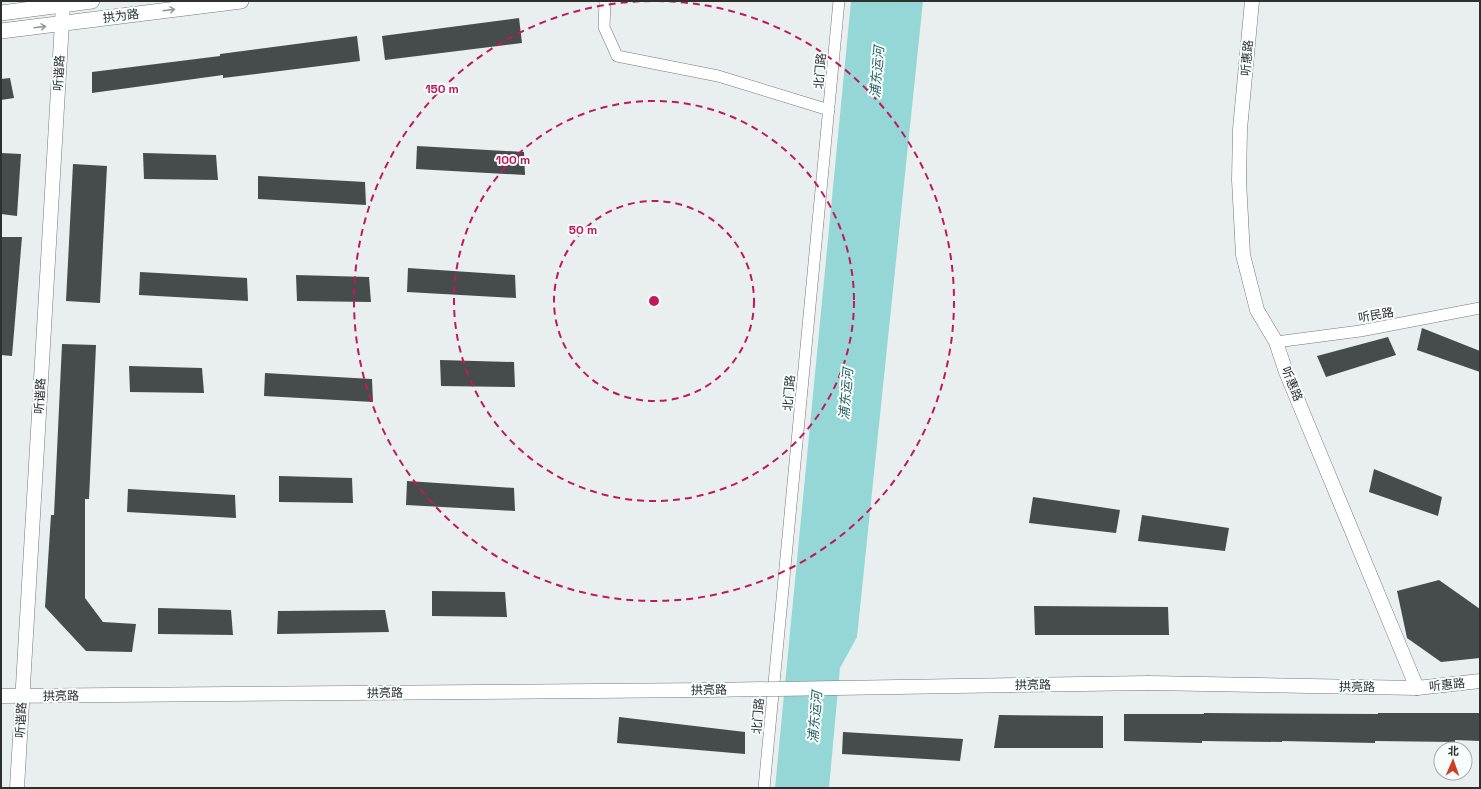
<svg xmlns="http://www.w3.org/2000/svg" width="1481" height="789" font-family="'Space Grotesk','Noto Sans SC',sans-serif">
<rect width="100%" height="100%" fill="#e9efef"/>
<path fill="#95d7d6" d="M851 1H923L857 637 840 668 829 788H775Z"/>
<g fill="#464b4b">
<path d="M519 18 522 43 385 60 382 36Z"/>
<path d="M357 36 360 61 223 78V75L92 93V72L220 56V54Z"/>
<path d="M10 78 14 98 1 100V79Z"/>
<path d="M417 146 524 152 525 175 416 169Z"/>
<path d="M1 153 21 154 17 216 1 214Z"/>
<path d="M143 153 216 155 218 180 144 179Z"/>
<path d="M73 164 107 166 100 303 66 301Z"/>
<path d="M258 176 365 182 366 205 258 199Z"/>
<path d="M1 237H22L12 356 1 355Z"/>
<path d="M408 268 515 275 516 298 407 292Z"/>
<path d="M140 272 247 278 248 301 139 295Z"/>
<path d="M296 275 369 277 371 302 297 301Z"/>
<path d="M1422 328 1480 351V372L1417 350Z"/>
<path d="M1388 337 1396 355 1326 377 1317 356Z"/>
<path d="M62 344 96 345 89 499H85V598L103 622 136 624 132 652 86 651 45 607 51 515H54Z"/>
<path d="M440 360 514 362 515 387 441 386Z"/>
<path d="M129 366 202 368 204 393 130 392Z"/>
<path d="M265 373 372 379 373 402 264 396Z"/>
<path d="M1374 469 1442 497 1438 516 1369 492Z"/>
<path d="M279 476 352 478 353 503 279 502Z"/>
<path d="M407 481 514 488 515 511 406 505Z"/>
<path d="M128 489 235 495 236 518 127 512Z"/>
<path d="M1033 497 1120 510 1116 533 1029 523Z"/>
<path d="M1142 515 1229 528 1225 551 1138 541Z"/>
<path d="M1439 580 1480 609V658L1441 662 1407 638 1397 591Z"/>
<path d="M432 591 505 592 507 617 432 616Z"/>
<path d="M1034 606 1168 607 1169 635H1035Z"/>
<path d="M158 608 231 610 233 635 158 634Z"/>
<path d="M385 610 389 632 277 634 278 611Z"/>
<path d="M1204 713 1378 714V713H1480V741L1455 740V742L1375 741V743L1282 741V742L1202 741V743L1124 741V714H1204Z"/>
<path d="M999 715 1103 716V748H994Z"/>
<path d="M619 717 745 732V754L617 743Z"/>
<path d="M843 732 963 739 960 761 842 754Z"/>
</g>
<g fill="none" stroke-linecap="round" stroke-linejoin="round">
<defs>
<g id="minor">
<path d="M605 1 604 27 617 56 718 76 829 110"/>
<path d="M1276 342 1360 331 1480 308"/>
<path d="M764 788 839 1"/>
</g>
<g id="tertiary">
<path d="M1252 1 1240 129 1239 180 1243 255 1257 310 1276 342 1286 372 1417 688"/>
<path d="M1149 683 1417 688 1480 681"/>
<path d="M1 696 707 690"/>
<path d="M17 788 63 5"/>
</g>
<g id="secondary">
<path d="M1 13 92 1"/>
<path d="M1 31 241 1"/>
</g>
</defs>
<use href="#minor" stroke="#737979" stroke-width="12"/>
<use href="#tertiary" stroke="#737979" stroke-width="15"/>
<use href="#secondary" stroke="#737979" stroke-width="16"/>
<use href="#minor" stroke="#fff" stroke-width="11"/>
<use href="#tertiary" stroke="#fff" stroke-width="14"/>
<use href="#secondary" stroke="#fff" stroke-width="15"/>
<defs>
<path id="tertiary-bridge" d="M707 690 1149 683"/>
</defs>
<use href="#tertiary-bridge" stroke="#737979" stroke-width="15" stroke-linecap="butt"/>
<use href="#tertiary-bridge" stroke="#fff" stroke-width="14"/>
</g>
<defs><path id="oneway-shaft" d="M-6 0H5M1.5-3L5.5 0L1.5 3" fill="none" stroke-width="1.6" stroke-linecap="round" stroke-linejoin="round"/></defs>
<g stroke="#969898">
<use href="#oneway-shaft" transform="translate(169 10) rotate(-7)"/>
<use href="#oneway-shaft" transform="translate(40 27) rotate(-7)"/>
</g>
<g fill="none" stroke="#c2185b" stroke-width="2" stroke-dasharray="7 5">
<circle cx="654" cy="301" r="100"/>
<circle cx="654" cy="301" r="200"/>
<path d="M657 1A300 300 0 1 1 651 1"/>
</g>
<g text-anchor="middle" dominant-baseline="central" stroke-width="4" stroke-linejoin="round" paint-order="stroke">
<g font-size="12" fill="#2e3030" stroke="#f6fdfc">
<text transform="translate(121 16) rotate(-7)">拱为路</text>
<text transform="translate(1247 58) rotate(-85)">听惠路</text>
<text transform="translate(820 71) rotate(-85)">北门路</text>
<text transform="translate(59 73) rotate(-87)">听谐路</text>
<text transform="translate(1376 315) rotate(-10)">听民路</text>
<text transform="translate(1292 384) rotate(68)">听惠路</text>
<text transform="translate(789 393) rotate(-85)">北门路</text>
<text transform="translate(40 396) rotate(-87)">听谐路</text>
<text transform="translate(1033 685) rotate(-1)">拱亮路</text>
<text transform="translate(1447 685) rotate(-6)">听惠路</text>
<text transform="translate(1357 687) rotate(1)">拱亮路</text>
<text transform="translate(709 690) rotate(-1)">拱亮路</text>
<text transform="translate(385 693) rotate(-1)">拱亮路</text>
<text transform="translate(61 696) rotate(-1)">拱亮路</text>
<text transform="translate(758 716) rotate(-85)">北门路</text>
<text transform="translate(21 720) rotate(-87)">听谐路</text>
</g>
<g font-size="13" font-style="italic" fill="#265e5d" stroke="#f6fdfc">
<text transform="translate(877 72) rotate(-85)">浦东运河</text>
<text transform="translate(846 394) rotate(-85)">浦东运河</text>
<text transform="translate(815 717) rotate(-85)">浦东运河</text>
</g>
</g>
<circle cx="654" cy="301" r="6" fill="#c2185b" stroke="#f6fdfc" stroke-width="2"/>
<g font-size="12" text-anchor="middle" font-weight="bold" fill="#c2185b" stroke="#f6fdfc" stroke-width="4" stroke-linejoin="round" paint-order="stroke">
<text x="442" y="93">150 m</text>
<text x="513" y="164">100 m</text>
<text x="583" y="234">50 m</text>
</g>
<rect width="1481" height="789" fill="none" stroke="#2e3030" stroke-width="4"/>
<g transform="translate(1453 761) rotate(2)"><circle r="19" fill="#f6fdfc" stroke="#a6abaa"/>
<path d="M0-3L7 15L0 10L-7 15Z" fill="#cb4022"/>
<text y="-6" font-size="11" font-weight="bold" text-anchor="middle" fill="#2e3030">北</text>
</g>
</svg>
